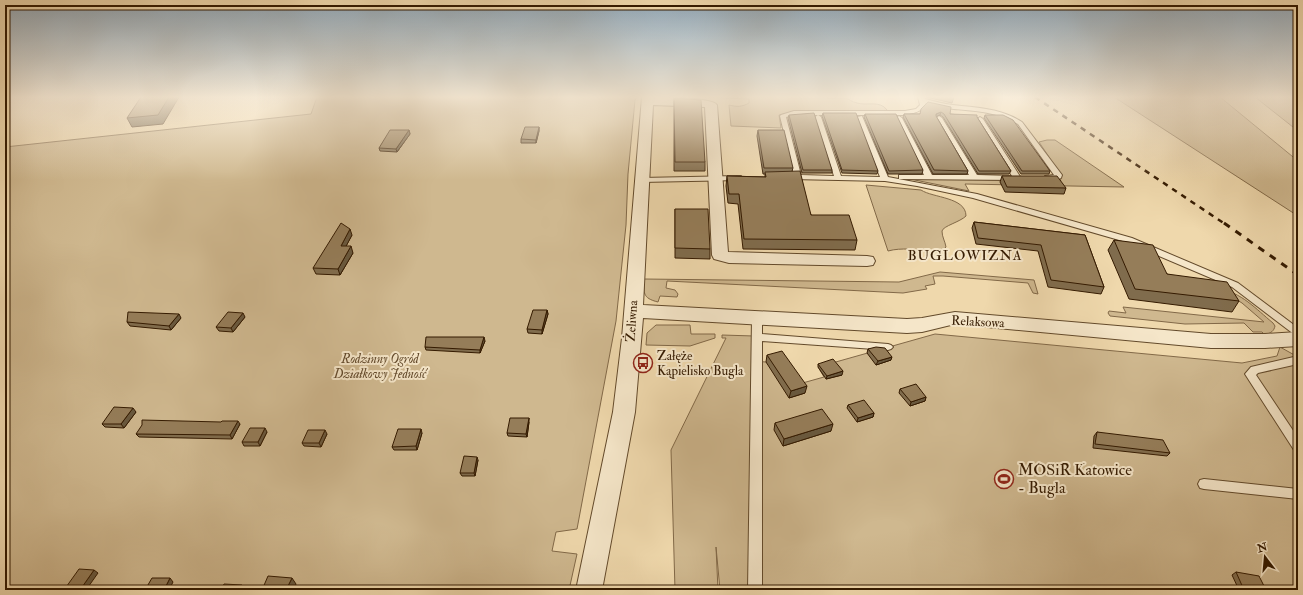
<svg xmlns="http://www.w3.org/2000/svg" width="1303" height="595" font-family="'IM FELL Double Pica',serif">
<rect width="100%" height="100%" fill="#efd8ac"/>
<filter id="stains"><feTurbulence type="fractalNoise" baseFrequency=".005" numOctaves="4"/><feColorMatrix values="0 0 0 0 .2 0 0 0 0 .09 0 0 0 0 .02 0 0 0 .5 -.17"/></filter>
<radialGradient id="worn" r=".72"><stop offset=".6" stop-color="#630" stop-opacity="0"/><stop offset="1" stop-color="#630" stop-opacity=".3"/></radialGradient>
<g fill="#cfb88f" stroke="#826948">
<path d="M317 97H637L635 100 628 174 626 225 616 321 577 529 556 532 552 551 577 554 569 590H5V147L311 114Z"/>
<path d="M702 97 845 98C849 99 852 102 857 103 867 106 880 100 887 110L886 111 789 113 779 115 781 128 731 126 729 105C737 107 742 107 749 103V99Z"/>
<path d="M1114 97H1220L1298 161V216Z"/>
<path d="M1255 97H1293L1298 113V131Z"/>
<path d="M1047 140H1055L1124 187 965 184 969 191 905 178 1061 181 1059 178 1062 176 1061 175 1039 142Z"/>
<path d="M866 185 921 190C933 198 966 197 966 216 960 222 943 226 942 231 942 237 945 241 946 247 937 257 920 250 908 249 902 249 895 249 888 251Z"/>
<path d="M940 272 1034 280 1038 294 1033 293 1028 283 943 276H933L935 284 925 286 927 289 903 293 667 281 666 288 675 290 678 294 677 297 660 296 658 302C642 298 644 293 644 279L899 282Z"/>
<path d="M1219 289C1241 292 1256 309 1273 323L1275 326C1274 331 1271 333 1265 335L1262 332H1253L1244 323 1185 324 1110 316 1108 313 1109 311 1126 313 1123 307 1264 322 1242 303Z"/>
<path d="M656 325H690L691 334H715V338L690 346 646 345 647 333Z"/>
<path d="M935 334 1242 363 1277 356 1280 347 1298 357V590H720L716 547 718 590H675L671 450 726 338H722V335L754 336 752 361 766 362 781 358 799 384 824 377 818 367Z"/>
</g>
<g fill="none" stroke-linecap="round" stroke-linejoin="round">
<defs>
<g id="lane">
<path d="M918 97H924L925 99C934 101 943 104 953 105 977 108 1000 108 1022 122L1062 175 1061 178 1057 180H1045V176L1054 175 1018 124C997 112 977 111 954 109 944 108 935 105 926 103 923 112 913 113 905 115H794L786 117 801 175 834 176 815 117 818 115 821 117 841 176 880 177 857 117 862 116 888 177 977 194 1132 238 1238 283 1298 328V336L1295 335 1232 287 1126 242 973 198 917 186 885 181 791 179 787 177 788 175H794L780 116 781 115 794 111H905L916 109 920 105Z"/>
<path d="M899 116 902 118 932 175H969L936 118 939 116 942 118 977 175 1012 176 977 119 980 117 983 119 1021 178 1017 180 899 179V175H924L896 118Z"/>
<path d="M738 176H741V180L641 182 637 180 641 178Z"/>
<path d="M757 315 762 318V334L888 344 891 345 893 347 891 349 888 350 762 341V590H748L752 318Z"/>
<path d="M1298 356V364L1258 373 1256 375 1298 438V452L1294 450 1245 374 1251 367Z"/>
<path d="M1204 479 1298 489V499L1204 489 1200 488 1198 484 1200 480Z"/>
</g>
<path id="street" d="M642 97C654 97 712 97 717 105L728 252 867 256 873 257 875 261 873 265 867 266 729 263 714 259 712 255 705 107 653 105 643 305 907 319 922 318 955 312 1211 334H1265L1298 332V346L1265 348H1211L955 324 922 332 907 333 643 318 635 412 602 590H576L613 412 622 338Z"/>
</defs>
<use href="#lane" stroke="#634a2b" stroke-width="2"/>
<use href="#street" stroke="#634a2b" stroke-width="2"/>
<use href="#lane" fill="#f5e6c9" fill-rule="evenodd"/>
<use href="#street" fill="#f5e6c9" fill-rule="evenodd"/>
<path stroke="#341a00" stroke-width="2.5" stroke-dasharray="5.5 5.5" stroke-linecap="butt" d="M1035 97 1225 224"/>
<path stroke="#341a00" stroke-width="3" stroke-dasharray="7 7" stroke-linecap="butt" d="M1224 223 1298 275"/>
</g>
<g fill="#806c4d" stroke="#341a00">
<path d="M926 97H954L952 103Z"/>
<path d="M674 98 705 162V171H674Z"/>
<path d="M928 102 950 114 977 117 1011 171 1009 174H978L943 117 940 115 936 116 968 171 967 174H933L903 117 904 114H920Z"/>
<path d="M823 113 878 171 877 174 842 173 822 116Z"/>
<path d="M865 114 923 170 922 174H888L864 117Z"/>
<path d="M789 115 832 170V173H802L788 118Z"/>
<path d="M985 115 1050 171 1049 174H1021L984 118Z"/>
<path d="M539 127V131L536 143H521V139Z"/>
<path d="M409 130 410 134 397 152 380 151 379 148Z"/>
<path d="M758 130 793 168 792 171 811 215 857 240 855 250 743 249 738 204 728 203 726 186 727 176 765 177V174H763L757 136Z"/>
<path d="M1002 176 1066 188 1064 194 1005 192 1000 182Z"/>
<path d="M675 209 710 249V259L675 258Z"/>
<path d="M974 222 1085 235 1104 287 1101 294 1048 287 1038 251 976 244 972 228Z"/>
<path d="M352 235 346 246 353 253 340 275 316 274 313 268Z"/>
<path d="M1114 240 1167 274 1239 301 1232 312 1129 299 1108 250Z"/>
<path d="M547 310 548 314 542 334 528 333 527 329Z"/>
<path d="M245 317 233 332 219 331 216 327Z"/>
<path d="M181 318 171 330 130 326 127 322Z"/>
<path d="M485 341 480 353 426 350 425 347Z"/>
<path d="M868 349 891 360 876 365 867 353Z"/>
<path d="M767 355 805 393 789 398 766 362Z"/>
<path d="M818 364 842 375 826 379 818 367Z"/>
<path d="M900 389 926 397 925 401 910 406 899 393Z"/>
<path d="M848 405 874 413 873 417 857 422 847 408Z"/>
<path d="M136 412 124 428 105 427 102 424Z"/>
<path d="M529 422 527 437 508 436 507 433Z"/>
<path d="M775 423 831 431 783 446 774 430Z"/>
<path d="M240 424 232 439 139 437 136 434Z"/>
<path d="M267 432 260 446H244L242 442Z"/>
<path d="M1097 432 1170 453 1167 456 1093 448 1094 436Z"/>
<path d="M422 433 417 450H394L392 447Z"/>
<path d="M327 434 321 447 304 446 302 443Z"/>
<path d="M478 460 475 476H462L460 473Z"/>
<path d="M1236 572 1266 590H1239L1232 575Z"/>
</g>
<g fill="#68583e" stroke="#341a00">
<path d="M169 97H179L163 124 132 127 127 118Z"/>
<path d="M941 112 940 115 935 117 936 114Z"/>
<path d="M539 127V131L536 143V140Z"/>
<path d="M409 130 410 134 397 152 396 149Z"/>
<path d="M350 229 352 235 343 252 341 246Z"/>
<path d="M351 246 353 253 340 275 338 269Z"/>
<path d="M547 310 548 314 542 334V330Z"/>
<path d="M243 313 245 317 233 332 231 328Z"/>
<path d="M179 314 181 318 171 330 169 326Z"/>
<path d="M484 337 485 341 480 353V350Z"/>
<path d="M892 357 891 360 876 365 878 361Z"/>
<path d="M843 371 842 375 826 379 827 376Z"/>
<path d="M807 386 805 393 789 398 791 391Z"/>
<path d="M926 397 925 401 910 406 911 402Z"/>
<path d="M133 408 136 412 124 428 121 424Z"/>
<path d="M874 413 873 417 857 422 858 418Z"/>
<path d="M529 418V422L527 437 526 434Z"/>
<path d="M238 421 240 424 232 439 230 435Z"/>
<path d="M833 424 831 431 783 446 784 439Z"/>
<path d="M265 428 267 432 260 446 258 442Z"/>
<path d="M421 429 422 433 417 450 416 446Z"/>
<path d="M325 430 327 434 321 447 319 443Z"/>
<path d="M477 457 478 460 475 476 474 473Z"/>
<path d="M94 570 98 573 86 590H80Z"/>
<path d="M170 578 173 582 169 590H164Z"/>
<path d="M292 578 296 584 294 590H286Z"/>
<path d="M242 585 245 588 244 590H240Z"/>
</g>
<g fill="#957d59" stroke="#341a00">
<path d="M141 97H169L158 115 127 118Z"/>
<path d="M674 98 701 100 705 162H675Z"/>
<path d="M928 102 951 107 950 114 977 115V117L1011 171H979L944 114 941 112 936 114V116L968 171 934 170 904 114H920L921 109Z"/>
<path d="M814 113 832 170H803L789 115Z"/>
<path d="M823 113H856L878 171 842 170Z"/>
<path d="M865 114H896L923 170 889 171Z"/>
<path d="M985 115H1003L1013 120 1050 171H1022Z"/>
<path d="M525 127H539L536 140 521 139Z"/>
<path d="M390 130H409L396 149 379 148Z"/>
<path d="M758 130H784L793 168H764Z"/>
<path d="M800 171 811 215H849L857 240 744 239 739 194H729L727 176 766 177 765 172Z"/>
<path d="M1002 176H1057L1066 188 1007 187Z"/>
<path d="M675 209H708L710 249 675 248Z"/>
<path d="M974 222 1085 235 1104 287 1051 280 1041 245 978 238Z"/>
<path d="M341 223 350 229 341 246H351L338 269 313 268Z"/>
<path d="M1114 240 1153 245 1167 274 1227 282 1239 301 1135 289Z"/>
<path d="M533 310H547L542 330 527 329Z"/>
<path d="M128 312 179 314 169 326 127 322Z"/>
<path d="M228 312 243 313 231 328 216 327Z"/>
<path d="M426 337H484L480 350 425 347Z"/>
<path d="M876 347 885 348 892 357 878 361 868 349Z"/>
<path d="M782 351 807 386 791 391 767 355Z"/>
<path d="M833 359 843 371 827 376 818 364Z"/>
<path d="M916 384 926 397 911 402 900 389Z"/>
<path d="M864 400 874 413 858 418 848 405Z"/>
<path d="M114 407 133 408 121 424H102Z"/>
<path d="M822 409 833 424 784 439 775 423Z"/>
<path d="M510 418H529L526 434 507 433Z"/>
<path d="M142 420 221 422 222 421H238L230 435 136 434 142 425Z"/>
<path d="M250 428H265L258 442H242Z"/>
<path d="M398 429H421L416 446 392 447Z"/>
<path d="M308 430H325L319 443H302Z"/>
<path d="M1097 432 1163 440 1170 453 1095 444Z"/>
<path d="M464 456 477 457 474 473H460Z"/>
<path d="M79 569 94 570 80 590H64Z"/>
<path d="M1236 572 1259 576 1266 590H1244Z"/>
<path d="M268 576 292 578 286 590H262Z"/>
<path d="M152 578H170L164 590H145Z"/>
<path d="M224 584 242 585 240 590H221Z"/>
</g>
<linearGradient id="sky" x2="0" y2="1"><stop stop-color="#91a8b9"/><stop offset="0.54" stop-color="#f8edda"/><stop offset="1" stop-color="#f8edda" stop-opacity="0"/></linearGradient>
<rect width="1303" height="180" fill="url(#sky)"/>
<defs>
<symbol id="bus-ring" viewBox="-11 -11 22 22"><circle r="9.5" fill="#f5e6c9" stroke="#8f2418" stroke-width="1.5"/><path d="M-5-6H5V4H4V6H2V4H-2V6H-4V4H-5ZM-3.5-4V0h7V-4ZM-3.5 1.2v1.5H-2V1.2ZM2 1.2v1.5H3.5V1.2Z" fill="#8f2418"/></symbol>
<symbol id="stadium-ring" viewBox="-11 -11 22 22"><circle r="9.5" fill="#f5e6c9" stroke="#8f2418" stroke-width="1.5"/><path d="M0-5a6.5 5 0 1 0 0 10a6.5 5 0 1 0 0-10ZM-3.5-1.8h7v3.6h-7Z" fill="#8f2418"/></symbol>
</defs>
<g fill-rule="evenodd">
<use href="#bus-ring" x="632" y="352" width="22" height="22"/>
<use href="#stadium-ring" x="993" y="468" width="22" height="22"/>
</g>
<g text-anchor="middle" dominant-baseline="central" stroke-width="4" stroke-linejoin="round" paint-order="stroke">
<g font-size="13" fill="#341a00" stroke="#f5e6c9">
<text transform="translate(632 321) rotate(-86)">Żeliwna</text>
<text transform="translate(978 322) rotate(3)">Relaksowa</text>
</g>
<g font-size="13" fill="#341a00" stroke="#f5e6c9" text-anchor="start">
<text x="657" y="356">Załęże<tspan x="657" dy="15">Kąpielisko Bugla</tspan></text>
</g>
<g font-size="13" font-style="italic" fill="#62492b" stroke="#f5e6c9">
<text x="380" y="359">Rodzinny Ogród<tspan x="380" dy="15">Działkowy Jedność</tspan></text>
</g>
<g font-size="14" letter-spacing="1" fill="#341a00" stroke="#f5e6c9">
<text x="965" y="255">BUGLOWIZNA</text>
</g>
<g font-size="16" fill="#341a00" stroke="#f5e6c9" text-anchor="start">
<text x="1018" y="470">MOSiR Katowice<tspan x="1018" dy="18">- Bugla</tspan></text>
</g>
</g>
<rect width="1303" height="595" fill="none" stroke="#efd8ac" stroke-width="20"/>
<rect x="6" y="6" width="1291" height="583" fill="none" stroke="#341a00" stroke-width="2"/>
<rect x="10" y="10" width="1283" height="575" fill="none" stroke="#341a00"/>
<g transform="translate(1265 557) rotate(344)" stroke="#f5e6c9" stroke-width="3" paint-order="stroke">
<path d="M0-3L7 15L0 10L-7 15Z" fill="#341a00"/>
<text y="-6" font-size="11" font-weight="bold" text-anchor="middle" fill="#341a00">N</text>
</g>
<rect width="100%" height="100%" filter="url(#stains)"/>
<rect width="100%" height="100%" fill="url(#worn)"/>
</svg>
